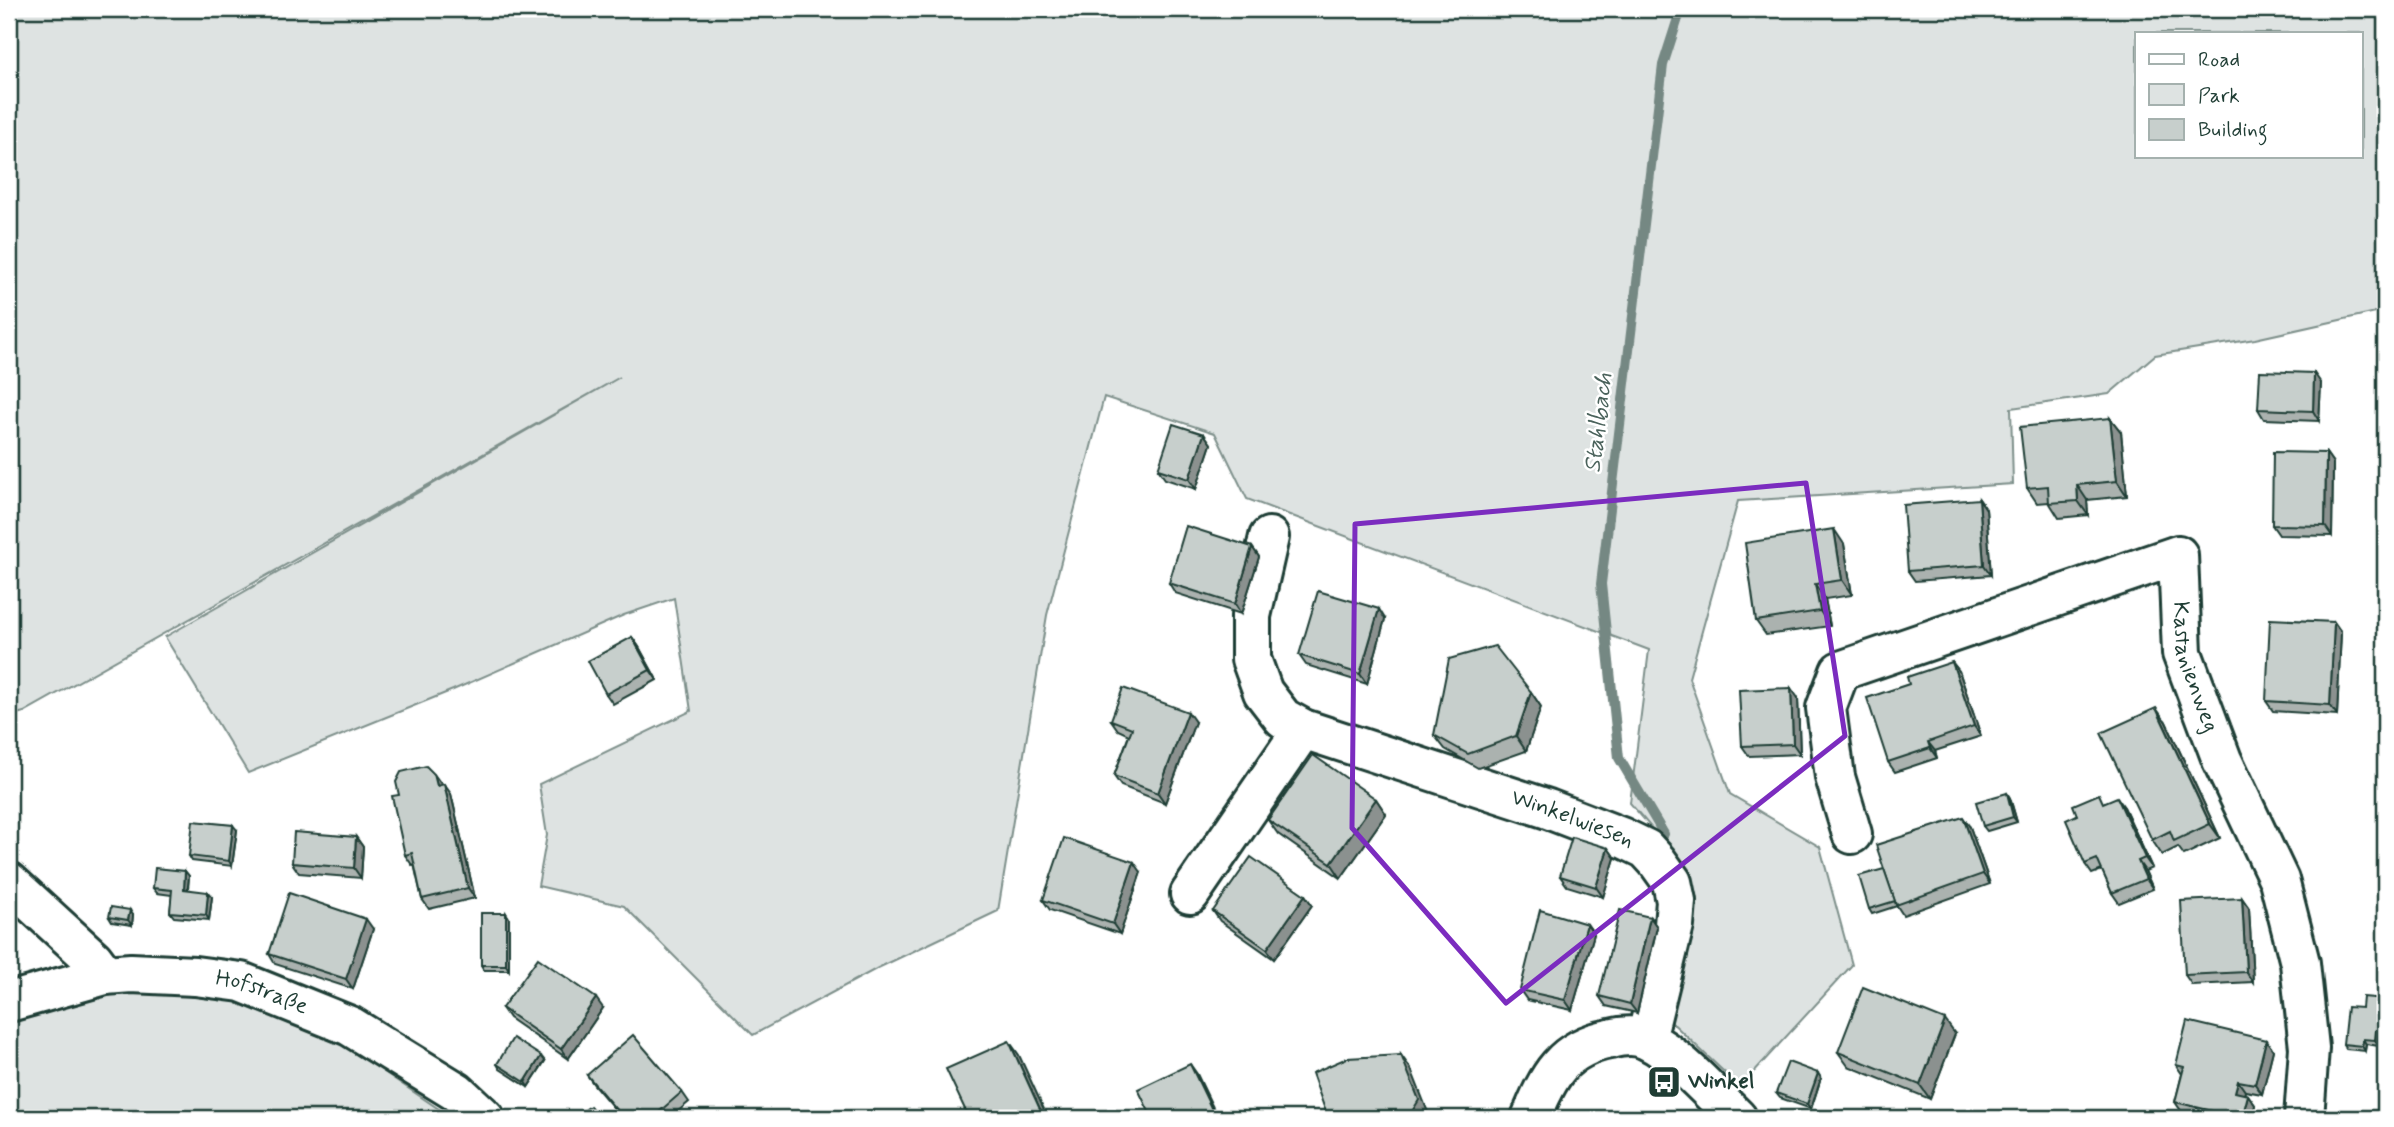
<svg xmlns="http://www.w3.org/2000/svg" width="2394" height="1127" font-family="Mynerve,sans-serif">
<rect width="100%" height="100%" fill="#fff"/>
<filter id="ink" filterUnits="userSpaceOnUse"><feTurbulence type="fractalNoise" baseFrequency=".0143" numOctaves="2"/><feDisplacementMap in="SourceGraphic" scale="14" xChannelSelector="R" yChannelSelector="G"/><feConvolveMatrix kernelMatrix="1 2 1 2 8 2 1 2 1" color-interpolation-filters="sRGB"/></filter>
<g filter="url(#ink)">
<g fill="#dee3e2" stroke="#7e908b" stroke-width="2" fill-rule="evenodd">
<path d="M9 9H2385V310L2255 339 2155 355 2109 394 2011 408 2013 484 1738 501 1689 678 1730 794 1820 847 1852 965 1740 1087 1664 1015 1679 860 1630 803 1649 650 1247 499 1215 433 1104 397 1047 615 998 911 878 968 753 1035 624 906 538 886 547 835 539 784 691 711 674 598 624 615 453 690 248 773 165 637 620 377 24 712 9 716ZM2137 33H2361V156H2137Z"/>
<path d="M121 990 242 1001 325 1032 452 1118H9V1015Z"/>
</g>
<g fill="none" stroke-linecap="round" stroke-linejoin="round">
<path stroke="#758883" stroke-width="10" d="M1664 834 1619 758 1601 584 1663 65 1681 9"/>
<defs>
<g id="minor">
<path id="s1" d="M1269 537 1251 616V659L1263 692 1283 718 1303 729 1548 809 1621 837 1646 849 1657 861 1672 882 1676 901 1674 925 1646 1039"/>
<path id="s2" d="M1852 834 1835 777 1826 708 1840 671 2178 555 2182 653 2222 760 2279 880 2300 963 2309 1048 2304 1118"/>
<path d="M9 882 93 959 105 975"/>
<path d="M1190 894 1303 729"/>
<path id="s3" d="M9 1002 105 975 131 973 195 976 241 982 350 1026 457 1092 485 1118"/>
<path d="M1531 1118C1548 1076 1562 1048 1610 1039 1622 1036 1636 1034 1647 1040 1678 1055 1712 1094 1737 1118"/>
</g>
</defs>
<use href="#minor" stroke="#1f3d34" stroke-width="44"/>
<use href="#minor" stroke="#fff" stroke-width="38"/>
</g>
<g fill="#abb2af" stroke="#1f3d34" stroke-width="2">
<path d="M2321 383 2319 421 2264 419 2258 409Z"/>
<path d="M2110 418 2121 432 2127 496 2087 500 2088 515 2059 518 2049 502 2037 503 2027 488Z"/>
<path d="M1204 434 1211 444 1196 489 1165 479 1158 469Z"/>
<path d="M2326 453 2333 463 2332 536 2279 535 2272 525Z"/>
<path d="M1979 499 1986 509 1991 575 1915 581 1908 571Z"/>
<path d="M1844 544 1852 595 1825 599 1830 626 1766 635 1756 621Z"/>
<path d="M1252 547 1259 557 1241 614 1175 593 1169 583Z"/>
<path d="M1385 619 1367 684 1306 665 1299 655Z"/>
<path d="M2334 622 2341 632 2337 715 2273 711 2266 701Z"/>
<path d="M632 637 639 647 657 680 613 704 606 694Z"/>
<path d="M1952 662 1959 671 1981 736 1935 751 1937 758 1895 772 1888 762 1909 684Z"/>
<path d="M1531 692 1541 707 1526 751 1478 768 1445 749 1434 735Z"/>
<path d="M1798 698 1800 754 1749 756 1742 746Z"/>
<path d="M1111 720 1195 722 1165 803 1121 786 1114 776 1129 735 1118 730Z"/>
<path d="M2166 722 2220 838 2184 855 2178 847 2162 855 2152 840Z"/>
<path d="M441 785 451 794 475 898 429 909 422 899 414 864 412 865 405 855Z"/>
<path d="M2007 793 2010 798 2017 822 1987 831 1983 826Z"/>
<path d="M1376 799 1386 814 1341 878 1278 834 1268 820Z"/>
<path d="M2105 802 2124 807 2152 868 2145 871 2153 889 2119 903 2112 893 2102 870 2092 874 2085 864Z"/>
<path d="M1970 827 1990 884 1903 915 1897 906 1872 914 1869 909 1884 869Z"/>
<path d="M237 830 232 866 192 861 189 856Z"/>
<path d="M356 837 363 847 361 878 299 873 292 863Z"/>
<path d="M1608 848 1615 858 1603 897 1567 886 1560 876Z"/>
<path d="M185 871 189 876 188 890 212 897 209 920 174 917 170 912 172 895 157 893 153 888Z"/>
<path d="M1141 872 1120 934 1050 910 1043 900Z"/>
<path d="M1305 895 1312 905 1274 959 1220 921 1213 911Z"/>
<path d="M2242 898 2249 908 2253 982 2192 985 2185 975Z"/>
<path d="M506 913 509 918V970H484L481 965Z"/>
<path d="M133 915 132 925 112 922 109 917Z"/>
<path d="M1650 917 1657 927 1637 1013 1606 1006 1599 996Z"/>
<path d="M1587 924 1594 934 1572 1010 1527 1000 1520 990Z"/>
<path d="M373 929 353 989 275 964 269 954Z"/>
<path d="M2385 999V1036L2380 1035 2379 1046 2366 1044 2365 1051 2346 1049 2343 1044 2362 1008Z"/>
<path d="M502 1008H603L568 1059 509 1018Z"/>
<path d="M1955 1034 1930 1099 1848 1066 1838 1052Z"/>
<path d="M2273 1050 2262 1094 2245 1091 2244 1094 2248 1095 2255 1105 2252 1118H2207L2182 1112 2175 1102 2182 1074 2176 1065Z"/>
<path d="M545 1061 528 1087 500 1069 497 1064Z"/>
<path d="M587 1075 682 1092 689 1102 670 1118H622L594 1085Z"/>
<path d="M1821 1078 1811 1109 1780 1098 1776 1093Z"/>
</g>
<g fill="#8b918f" stroke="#1f3d34" stroke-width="2">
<path d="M2314 373 2321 383 2319 421 2313 411Z"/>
<path d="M2110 418 2121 432 2127 496 2117 481Z"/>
<path d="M1204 434 1211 444 1196 489 1189 479Z"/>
<path d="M2326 453 2333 463 2332 536 2325 526Z"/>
<path d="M2077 485 2087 500 2088 515 2078 501Z"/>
<path d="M1979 499 1986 509 1991 575 1984 565Z"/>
<path d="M1834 529 1844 544 1852 595 1842 580Z"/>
<path d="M1252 547 1259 557 1241 614 1235 604Z"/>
<path d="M1815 584 1825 599 1830 626 1820 611Z"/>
<path d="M1379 609 1385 619 1367 684 1360 674Z"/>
<path d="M2334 622 2341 632 2337 715 2330 705Z"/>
<path d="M632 637 639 647 657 680 650 670Z"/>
<path d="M1952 662 1959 671 1981 736 1974 726Z"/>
<path d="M1791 688 1798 698 1800 754 1793 744Z"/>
<path d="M1531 692 1541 707 1526 751 1516 736Z"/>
<path d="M2156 708 2166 722 2220 838 2210 824Z"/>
<path d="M1188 712 1195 722 1165 803 1158 793Z"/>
<path d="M1928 742 1935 751 1937 758 1930 748Z"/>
<path d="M434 774 441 784 444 795 437 786Z"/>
<path d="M444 784 451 794 475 898 468 888Z"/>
<path d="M2007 793 2010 798 2017 822 2013 817Z"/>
<path d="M2117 797 2124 807 2152 868 2145 858Z"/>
<path d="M1376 799 1386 814 1341 878 1331 863Z"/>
<path d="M1963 817 1970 827 1990 884 1983 874Z"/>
<path d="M233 825 237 830 232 866 229 861Z"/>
<path d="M356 837 363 847 361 878 354 868Z"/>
<path d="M1608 848 1615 858 1603 897 1596 887Z"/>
<path d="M2138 861 2145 871 2153 889 2146 879Z"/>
<path d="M1134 862 1141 872 1120 934 1113 924Z"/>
<path d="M185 871 189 876 187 894 184 889Z"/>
<path d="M208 892 212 897 209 920 206 915Z"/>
<path d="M1305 895 1312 905 1274 959 1267 949Z"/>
<path d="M2242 898 2249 908 2253 982 2246 972Z"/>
<path d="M130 910 133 915 132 925 128 920Z"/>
<path d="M506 913 509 918V970L506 965Z"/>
<path d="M1650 917 1657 927 1637 1013 1630 1004Z"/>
<path d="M366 919 373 929 353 989 346 979Z"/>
<path d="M1587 924 1594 934 1572 1010 1565 1000Z"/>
<path d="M596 998 603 1008 568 1059 561 1049Z"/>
<path d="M1945 1020 1955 1034 1930 1099 1920 1085Z"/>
<path d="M2376 1030 2380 1035 2379 1046 2375 1040Z"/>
<path d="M2363 1039 2366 1044 2365 1051 2362 1046Z"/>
<path d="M2266 1040 2273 1050 2262 1094 2255 1084Z"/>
<path d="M1009 1041 1019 1055 1048 1118H1044Z"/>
<path d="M1401 1055 1411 1069 1429 1115 1427 1118H1408Z"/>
<path d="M541 1056 545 1061 528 1087 525 1082Z"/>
<path d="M1190 1064 1197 1074 1218 1118H1216Z"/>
<path d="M1818 1073 1821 1078 1811 1109 1807 1104Z"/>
<path d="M2238 1081 2245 1091 2242 1102 2235 1092Z"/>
<path d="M2248 1095 2255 1105 2252 1118H2242Z"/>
</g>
<g fill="#c7cfcc" stroke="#1f3d34" stroke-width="2">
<path d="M2260 371 2314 373 2313 411 2258 409Z"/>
<path d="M2110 418 2117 481 2077 485 2078 501 2049 503 2048 486 2027 488 2020 427Z"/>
<path d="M1173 424 1204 434 1189 479 1158 469Z"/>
<path d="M2273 452 2326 453 2325 526 2272 525Z"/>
<path d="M1979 499 1984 565 1908 571 1903 505Z"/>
<path d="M1186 526 1252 547 1235 604 1169 583Z"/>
<path d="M1834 529 1842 580 1815 584 1820 611 1756 621 1745 543Z"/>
<path d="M1318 591 1379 609 1360 674 1299 655Z"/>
<path d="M2270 619 2334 622 2330 705 2266 701Z"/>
<path d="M632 637 650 670 606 694 588 661Z"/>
<path d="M1495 646 1531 692 1516 736 1468 754 1434 735 1449 659Z"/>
<path d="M1952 662 1974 726 1928 742 1930 748 1888 762 1867 698 1909 684 1907 677Z"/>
<path d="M1123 688 1188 712 1158 793 1114 776 1132 728 1111 720Z"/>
<path d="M1791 688 1793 744 1742 746 1739 690Z"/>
<path d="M2156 708 2210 824 2174 841 2170 831 2152 840 2101 733Z"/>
<path d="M1313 755 1376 799 1331 863 1268 820Z"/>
<path d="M426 766 434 774 437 786 444 784 468 888 422 899 412 853 405 855 392 796 399 795 396 782 401 772Z"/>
<path d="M2007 793 2013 817 1983 826 1976 802Z"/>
<path d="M2099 794 2103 803 2117 797 2145 858 2138 861 2146 879 2112 893 2097 859 2085 864 2066 820 2077 815 2073 805Z"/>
<path d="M1963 817 1983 874 1896 905 1876 845Z"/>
<path d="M193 821 233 825 229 861 189 856Z"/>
<path d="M294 832 356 837 354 868 292 863Z"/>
<path d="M1572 837 1608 848 1596 887 1560 876Z"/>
<path d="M1064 838 1134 862 1113 924 1043 900Z"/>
<path d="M1251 857 1305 895 1267 949 1213 911Z"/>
<path d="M155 868 185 871 184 889 208 892 206 915 170 912 172 890 153 888Z"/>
<path d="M1884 869 1895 901 1869 909 1859 876Z"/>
<path d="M289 893 366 919 346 979 269 954Z"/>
<path d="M2242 898 2246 972 2185 975 2181 901Z"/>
<path d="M111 907 130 910 128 920 109 917Z"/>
<path d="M1540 910 1587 924 1565 1000 1520 990Z"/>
<path d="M1620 910 1650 917 1630 1004 1599 996Z"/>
<rect x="481" y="913" width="25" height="52"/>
<path d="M538 958 596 998 561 1049 502 1008Z"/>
<path d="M1863 987 1945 1020 1920 1085 1838 1052Z"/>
<path d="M2363 997 2385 999V1031L2376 1030 2375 1040 2363 1039 2362 1046 2343 1044 2347 1007 2362 1008Z"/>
<path d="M2187 1021 2266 1040 2255 1084 2238 1081 2235 1092 2248 1095 2242 1118 2175 1102 2184 1067 2176 1065Z"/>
<path d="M633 1035 682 1092 652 1118H623L587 1075Z"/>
<path d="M513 1038 541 1056 525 1082 497 1064Z"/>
<path d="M1009 1041 1044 1118H969L946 1069Z"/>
<path d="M1401 1055 1419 1100 1408 1118H1328L1312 1073 1347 1058Z"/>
<path d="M1788 1062 1818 1073 1807 1104 1776 1093Z"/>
<path d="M1190 1064 1216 1118H1152L1138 1089Z"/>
<path d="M590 1106 600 1118H574Z"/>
</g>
</g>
<path fill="none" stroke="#7b2cbf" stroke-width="5" stroke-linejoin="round" d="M1806 483 1845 736 1506 1003 1352 828 1355 524Z"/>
<defs>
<symbol id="bus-square" viewBox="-11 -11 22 22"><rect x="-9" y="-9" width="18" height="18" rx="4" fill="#1f3d34" stroke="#fff"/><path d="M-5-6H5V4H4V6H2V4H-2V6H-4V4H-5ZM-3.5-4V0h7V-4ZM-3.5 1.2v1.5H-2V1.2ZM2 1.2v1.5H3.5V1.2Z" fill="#fff"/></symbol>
</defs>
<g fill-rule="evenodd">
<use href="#bus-square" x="1645" y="1063" width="38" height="38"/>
</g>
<g text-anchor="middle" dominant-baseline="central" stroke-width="5" stroke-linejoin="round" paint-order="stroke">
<g font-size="23" fill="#1f3d34" stroke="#fff">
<text stroke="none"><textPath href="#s2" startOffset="640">Kastanienweg</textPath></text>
<text stroke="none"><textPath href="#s1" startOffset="499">Winkelwiesen</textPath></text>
<text stroke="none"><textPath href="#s3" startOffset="259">Hofstraße</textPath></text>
</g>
<g font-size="23" font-weight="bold" fill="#1f3d34" stroke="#fff" text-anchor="start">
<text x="1688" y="1082">Winkel</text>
</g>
<g font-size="24" font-style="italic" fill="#4a625b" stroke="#fff">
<text transform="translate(1599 423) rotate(-83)">Stahlbach</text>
</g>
</g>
<rect width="2394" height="1127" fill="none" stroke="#fff" stroke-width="35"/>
<rect x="18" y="18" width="2359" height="1092" fill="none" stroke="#1f3d34" stroke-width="2.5" filter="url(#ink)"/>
<rect x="2135" y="32" width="228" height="126" fill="#ffffff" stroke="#a5b1ae" stroke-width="2"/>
<rect x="2149" y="54" width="35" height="10" fill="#ffffff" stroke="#a5b1ae" stroke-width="2"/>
<text x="2198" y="66" font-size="21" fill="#1f3d34">Road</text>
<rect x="2149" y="84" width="35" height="21" fill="#dee3e2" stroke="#a5b1ae" stroke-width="2"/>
<text x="2198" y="102" font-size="21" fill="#1f3d34">Park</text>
<rect x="2149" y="119" width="35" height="21" fill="#c7cfcc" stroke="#a5b1ae" stroke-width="2"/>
<text x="2198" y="136" font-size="21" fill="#1f3d34">Building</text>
</svg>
